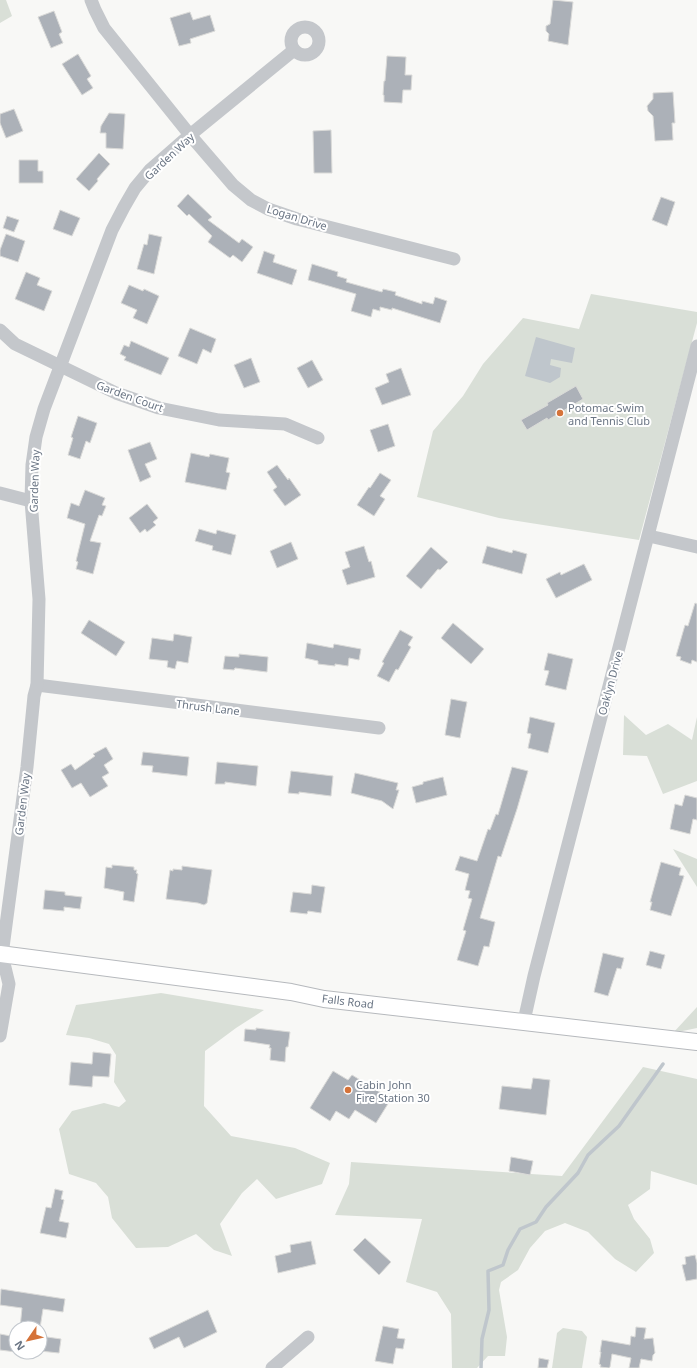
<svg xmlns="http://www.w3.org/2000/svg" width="697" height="1368" font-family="'Noto Sans',sans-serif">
<rect width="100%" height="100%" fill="#f8f8f6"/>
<g fill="#d9dfd7">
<path d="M0 0H6L12 16 0 23Z"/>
<path d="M591 294 697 312V323L639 540 499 518 417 497 433 431 463 396 483 364 523 318 579 329Z"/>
<path d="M624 715 646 735 668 724 692 740 697 717V781L663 794 647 756 623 755Z"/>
<path d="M673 849 697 859V887Z"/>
<path d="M161 993 264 1010 236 1028 205 1051 204 1106 231 1136 295 1148 330 1163 322 1184 276 1199 257 1179 242 1193 220 1224 232 1256 214 1250 196 1234 168 1247 136 1248 112 1218 108 1197 96 1183 69 1174 59 1129 72 1111 104 1103 119 1107 126 1101 114 1082 116 1055 109 1044 89 1038 66 1035 76 1005Z"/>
<path d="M697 1007V1028L673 1033Z"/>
<path d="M643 1067 697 1079V1185L651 1171 650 1189 628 1205 634 1219 650 1239 654 1253 636 1272 615 1259 588 1232 565 1223 545 1231 530 1248 518 1270 501 1282 499 1290 507 1337 505 1356H488L477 1368H452L451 1314 437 1292 406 1282 422 1219 335 1215 349 1184 351 1162 562 1176Z"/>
<path d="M563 1328 582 1331 587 1337 582 1368H552L557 1333Z"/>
</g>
<path fill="#bfc6cc" d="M536 337 575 348 572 363 551 359 550 365 561 368 560 377 550 383 525 376Z"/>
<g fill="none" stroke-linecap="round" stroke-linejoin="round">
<path stroke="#bfc6cc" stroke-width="3.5" d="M481 1368 482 1339 489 1310 488 1271 503 1265 508 1250 520 1229 536 1222 546 1207 578 1173 588 1155 619 1126 663 1064"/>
</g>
<g fill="#acb1b8" stroke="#dadad8">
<path d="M553 0 573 2 568 45 548 41 549 34 546 31V26L550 24Z"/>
<path d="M54 11 62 32 59 34 63 43 51 48 38 17Z"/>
<path d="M190 12 193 20 210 15 215 31 190 39 191 43 179 46 170 18Z"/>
<path d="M78 54 91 76 87 79 93 88 82 95 62 64Z"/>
<path d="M387 56 406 57 405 75H412L411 90H403L402 103 384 102V95H383L384 81H385Z"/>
<path d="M673 92 675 123H672L673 140 655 141 653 116 648 111 647 106 653 99V93Z"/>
<path d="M14 109 23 131 6 138 0 123V114Z"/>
<path d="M109 113 125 114 123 149 106 148V133H100L101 126Z"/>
<path d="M331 130 332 173H314L313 131Z"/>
<path d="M99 153 110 164 97 179 98 181 89 191 76 179Z"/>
<path d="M19 160H38V171H43V183H19Z"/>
<path d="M188 194 212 217 208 220 239 243 242 239 253 247 242 262 233 255 230 258 208 242 212 236 189 214 187 216 177 206Z"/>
<path d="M661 197 675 202 667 226 652 220Z"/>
<path d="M60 210 80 218 72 236 53 229Z"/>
<path d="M7 216 19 220 14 232 3 228Z"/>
<path d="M6 234 25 241 18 262 0 256V250Z"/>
<path d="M149 234 162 237 154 274 137 269 144 244 147 245Z"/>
<path d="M264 251 275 255 273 262 297 270 292 285 257 273Z"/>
<path d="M312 264 338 272 337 276 347 279 346 282 382 292 383 289 396 292 395 295 422 304V301L433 304 435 297 447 301 440 323 392 308V310L380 307V311L373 309 371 317 351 311 356 294 308 280Z"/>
<path d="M26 272 40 278 37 285 52 291 44 311 15 299Z"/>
<path d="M129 285 143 291 144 289 159 296 147 324 133 318 137 310 121 303Z"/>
<path d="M190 328 216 339 211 353 203 349 197 364 178 356Z"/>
<path d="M131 341 169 358 161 375 124 360 126 357 120 354 124 345 129 347Z"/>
<path d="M251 358 260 382 244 388 234 365Z"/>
<path d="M312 360 323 380 308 388 297 368Z"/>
<path d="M401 368 411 395 382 405 375 388 389 382 386 374Z"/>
<path d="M576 386 583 399 548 420 547 418 527 430 521 420 548 405 547 403Z"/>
<path d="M78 416 97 423 90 443 86 441 80 459 68 455 73 438 71 437Z"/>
<path d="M388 424 395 446 378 452 370 430Z"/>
<path d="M150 442 157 459 145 464 151 477 140 482 128 450Z"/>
<path d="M191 453 209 457 210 454 229 458 226 472 230 473 226 490 185 482Z"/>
<path d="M277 465 288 480 289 478 301 495 285 506 273 490 277 487 267 472Z"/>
<path d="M380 473 391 480 380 496 385 499 374 516 357 505 369 487 370 488Z"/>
<path d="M85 490 105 498 102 505 106 506 102 516 99 515 90 541 101 543 93 574 76 569 78 562 76 561 85 524 67 518 71 503 79 506Z"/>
<path d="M147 504 158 518 153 522 156 525 147 532 145 529 140 533 129 518Z"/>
<path d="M199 529 216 534 217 530 236 535 231 555 212 550 213 546 195 541Z"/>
<path d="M291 542 298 559 277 568 270 551Z"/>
<path d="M364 546 369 562 371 561 375 577 347 585 342 570 350 567 345 552Z"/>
<path d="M487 546 512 553 513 550 527 554 522 574 482 563Z"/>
<path d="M431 547 448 562 440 570 438 569 421 589 406 576Z"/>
<path d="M584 564 592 580 556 598 546 579 560 572 561 575Z"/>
<path d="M695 603 697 604V662L692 660 691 664 680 660 681 657 676 656 685 625 688 626Z"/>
<path d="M89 620 125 642 116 656 81 633Z"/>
<path d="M453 623 484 649 471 664 441 638Z"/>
<path d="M400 630 413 637 408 645 411 647 398 670 396 669 389 682 377 676 384 663 382 662Z"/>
<path d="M174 634 192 637 188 663 177 661 175 669 167 667 168 661 149 659 152 638 173 641Z"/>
<path d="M307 643 333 648 334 644 361 649 359 660 349 658 348 666 335 664V666L318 664V661L305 658Z"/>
<path d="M548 653 573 659 566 690 545 685 549 671 544 670Z"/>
<path d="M239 654 268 657 267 672 235 668 234 670 223 669 225 656 239 657Z"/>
<path d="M451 699 467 702 460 738 445 735Z"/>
<path d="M530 717 555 723 548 753 528 748 531 734 527 733Z"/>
<path d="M106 747 113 759 104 765 109 773 102 777 108 786 90 797 81 783 72 788 61 770 71 764 75 770 95 756 93 754Z"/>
<path d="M143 752 189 757 187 776 152 772 153 766 141 765Z"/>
<path d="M217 762 258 766 256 786 225 782V784H215Z"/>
<path d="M512 767 528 771 517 809 501 857 498 856 480 918 495 922 489 947 484 946 478 966 457 960 466 931 463 930 472 899 468 898 470 891 465 890 469 874 455 870 460 856 477 861 488 829 490 830 496 814 498 815Z"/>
<path d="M291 771 333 776 331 796 299 792V794L288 793Z"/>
<path d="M355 773 398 783 396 790H399L393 809 382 801 351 793Z"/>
<path d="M443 777 447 795 416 803 412 787 423 784V782Z"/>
<path d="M685 795 697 798V820L693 819 690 834 670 829 675 804 682 806Z"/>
<path d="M661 862 681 868 679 875 684 876 671 916 650 910 652 902H650Z"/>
<path d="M112 865 134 867V870H137L136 873 138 874 134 902 123 900 124 892 104 888 106 867 112 868Z"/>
<path d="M182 866 212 870 207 903 204 905 198 903 166 899 170 870 173 871V869L182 870Z"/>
<path d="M312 885 325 887 321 913 308 911 307 914 290 912 293 892 311 894Z"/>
<path d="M45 890 65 892V895L82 897 80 909 64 907V911L43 909Z"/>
<path d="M650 951 665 955 661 969 646 965Z"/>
<path d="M603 953 624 958 621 969 617 968 608 996 594 992Z"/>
<path d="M256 1028 290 1032 288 1047H286L285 1062 270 1060 271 1048H269L270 1045 244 1041 245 1029 256 1030Z"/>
<path d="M93 1052 111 1054 109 1077 93 1076 92 1087 69 1085 71 1062 92 1064Z"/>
<path d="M333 1071 348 1080 352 1075 391 1099 376 1123 355 1110 349 1119 336 1111 330 1121 310 1108Z"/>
<path d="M533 1078 550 1080 546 1115 499 1109 502 1086 531 1089Z"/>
<path d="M511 1157 533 1161 530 1175 509 1171Z"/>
<path d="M55 1189 63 1191 61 1199 64 1200 59 1221 69 1223 66 1238 40 1233 46 1207 51 1208Z"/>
<path d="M365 1238 391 1262 379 1275 353 1250Z"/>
<path d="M311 1241 316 1264 278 1273 275 1256 291 1252 290 1245Z"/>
<path d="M695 1255 697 1263V1279L686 1281 682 1265 686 1264 685 1257Z"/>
<path d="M1 1289 65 1299 63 1312 43 1309 40 1328H20L22 1308 0 1305Z"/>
<path d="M208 1310 217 1332 184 1348 179 1337 154 1349 149 1338Z"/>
<path d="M383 1326 399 1329 397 1338 405 1339 403 1349 396 1348 393 1364 375 1361Z"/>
<path d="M636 1327 646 1328 644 1339 653 1338 655 1353 653 1355 652 1361 641 1359 639 1368H629L631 1358 612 1354 610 1367 609 1368 600 1367 601 1365 599 1364 601 1352H600L602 1340 630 1345 631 1336 635 1337Z"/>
<path d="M0 1334 16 1337V1352L0 1350Z"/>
<path d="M40 1336 61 1339 59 1353 40 1351Z"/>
<path d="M539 1358 549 1360 547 1368H538Z"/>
</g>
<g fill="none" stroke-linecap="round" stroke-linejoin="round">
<defs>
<path id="major" d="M0 954 291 992 324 999 697 1042"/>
</defs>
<use href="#major" stroke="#b6b9bd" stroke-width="18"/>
<g stroke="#c4c7cb" stroke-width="13">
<path d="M91 0 95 10 104 28 190 135 233 185 251 200 268 209 297 219 454 259"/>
<circle cx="305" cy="41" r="14"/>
<path d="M0 330 15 344 116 393 159 408 219 420 285 424 318 438"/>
<path d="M0 493 31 501"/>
<path d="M649 536 697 547"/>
<path d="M37 685 379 728"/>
<path d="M0 959 2 955 27 767 34 696 37 685 39 599 31 501 32 465 36 437 44 409 112 230 124 207 135 188 150 170 190 135 294 50"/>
<path d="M524 1021 534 976 697 346"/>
<path d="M0 1036 9 984 2 955"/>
<path d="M272 1368 308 1337"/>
</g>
<use href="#major" stroke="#fff" stroke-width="16"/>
</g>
<g fill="#d5733a" stroke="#fff" stroke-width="1.5">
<circle cx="560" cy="413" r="4"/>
<circle cx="348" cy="1090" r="4"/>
</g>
<g text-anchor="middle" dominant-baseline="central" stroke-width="4" stroke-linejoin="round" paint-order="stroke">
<g font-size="11" fill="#6a7584" stroke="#fff">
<text transform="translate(169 156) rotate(-43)">Garden Way</text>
<text transform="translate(297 217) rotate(17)">Logan Drive</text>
<text transform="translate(130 396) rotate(20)">Garden Court</text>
<text transform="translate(34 481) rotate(-88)">Garden Way</text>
<text transform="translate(610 683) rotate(-75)">Oaklyn Drive</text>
<text transform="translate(208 707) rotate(7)">Thrush Lane</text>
<text transform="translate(22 804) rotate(-83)">Garden Way</text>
<text transform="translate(348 1001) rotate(7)">Falls Road</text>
</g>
<g font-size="11" fill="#6a7584" stroke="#fff" text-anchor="start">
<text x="568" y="407">Potomac Swim<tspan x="568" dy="13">and Tennis Club</tspan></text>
<text x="356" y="1084">Cabin John<tspan x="356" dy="13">Fire Station 30</tspan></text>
</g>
</g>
<g transform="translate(28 1340) rotate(236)"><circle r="19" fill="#ffffff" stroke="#c3c8ce"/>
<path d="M0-3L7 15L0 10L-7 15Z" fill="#d5733a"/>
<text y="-6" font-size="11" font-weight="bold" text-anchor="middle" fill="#6a7584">N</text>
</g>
</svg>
